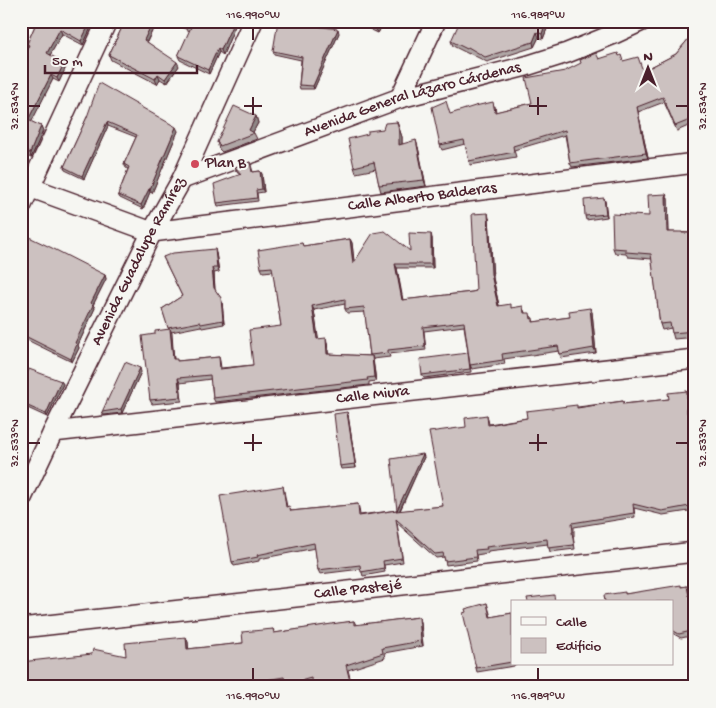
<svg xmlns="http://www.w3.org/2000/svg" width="716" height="708" font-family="'Gochi Hand',sans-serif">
<rect width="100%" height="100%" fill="#f6f6f2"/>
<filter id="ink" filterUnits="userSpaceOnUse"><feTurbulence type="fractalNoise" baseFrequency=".02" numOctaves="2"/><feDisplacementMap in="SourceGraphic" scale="10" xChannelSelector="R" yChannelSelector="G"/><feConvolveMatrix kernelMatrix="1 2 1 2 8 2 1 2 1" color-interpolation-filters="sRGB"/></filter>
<g filter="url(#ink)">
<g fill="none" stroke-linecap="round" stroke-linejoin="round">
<defs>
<g id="minor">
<path d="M400 98 436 21"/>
<path id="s1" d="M182 179 400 98 526 66 567 53 614 34 642 21"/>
<path id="s2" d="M21 184 152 232 695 163"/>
<path d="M21 207 107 21"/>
<path id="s3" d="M53 432 695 359"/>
<path id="s4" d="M21 500 53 432 152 232 182 179 253 21"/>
<path id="s5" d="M21 628 695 552"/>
</g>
</defs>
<use href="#minor" stroke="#4a1f2b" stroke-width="22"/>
<use href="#minor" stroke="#f6f6f2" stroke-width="19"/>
</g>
<g fill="#afa6a5" stroke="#4a1f2b" fill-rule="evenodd">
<path d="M37 21H94L83 45 62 34 50 55 66 67 59 82 53 79 31 122 41 126 43 131 31 158 21 153V61L28 47 27 44Z"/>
<path d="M125 21H157L147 42 179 66 167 83 160 79 157 84 111 60 109 55Z"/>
<path d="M168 21H237L223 55 219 52 209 74 180 60 178 56 190 31Z"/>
<path d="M352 21H385L378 33Z"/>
<path d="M550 21 543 39 539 37 534 47 487 62 469 53V54L453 46 451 41Z"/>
<path d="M695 31V123L677 131 664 102 638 112 648 158 572 167 570 163 565 135 514 150 516 157 470 165 465 144 442 150 440 145 451 114 495 106 496 112 532 103 565 71 599 59 619 56 623 61 643 71 676 54Z"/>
<path d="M339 33 314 89H300L299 85 301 60 274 54 273 51Z"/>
<path d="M256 116 258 123 253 132 254 133 257 139 222 152 219 149 217 142Z"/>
<path d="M87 117 178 131 152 193 150 192 143 209 120 198 118 195 128 169 126 168 124 164 136 137 108 126 84 179 65 170 64 167Z"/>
<path d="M397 122 402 137V144L418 147 426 186 381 192 379 185 376 169 356 173 354 167 383 129Z"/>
<path d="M250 162 253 172 260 171 262 174 264 192 257 193 258 201 218 206 217 203 240 175 237 171 235 167Z"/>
<path d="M666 194 668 199 669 232 693 233 695 238V337L674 339 671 328 662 330 660 324 652 259 628 257 626 254 615 253 613 248 649 216Z"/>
<path d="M605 201 607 217 586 220 585 216Z"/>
<path d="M489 218 493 278 499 306 524 310 525 313 532 317 534 322 570 317 592 312 596 353 561 358 559 351 504 359 505 364 472 369 470 365 464 326 424 331 426 350 389 354 390 357 373 359 376 381 369 382V385L215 402 213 398 211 379 180 383 182 401 152 404 150 400 155 334 169 329 162 309 182 296 163 257 216 253 219 272 214 273 215 290 221 298 222 302 224 324 202 328 201 326 171 332 174 359 177 361 219 357 220 361 221 368 253 365 281 326 273 271 263 272 261 268 302 243 303 246 350 239 352 243 354 263 410 251 432 238 433 268H397L403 300 472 292 476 291ZM345 304V309L347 313 365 312 370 356 328 354 327 342 318 339 314 310Z"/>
<path d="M21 246 105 275 106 279 93 305 95 308 78 345 79 348 72 362 21 337Z"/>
<path d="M468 353 469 356 471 372 424 378 422 375Z"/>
<path d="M141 372 122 413 104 415 102 412Z"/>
<path d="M61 381 63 384 47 417 21 405V386Z"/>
<path d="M687 391 688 395 689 413 695 412V510L663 515 634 508 635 517 574 527V536H573L575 549 550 552 548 544 488 551V553L476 555 477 561 446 565 444 557 436 558 397 523 403 562 384 565 385 572 363 576 361 569 320 574 318 570 315 548 259 559V561L234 566 232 562 283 486 287 507 291 511 358 504 359 508 360 515 397 510V511L424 457 400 511 443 506 466 427 487 415 489 424 527 418 578 407 623 401 624 404 669 399Z"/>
<path d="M348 415 356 468 341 469 340 466Z"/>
<path d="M687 586 690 596 695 595V635L681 638 672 633V602L625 594Z"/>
<path d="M487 603 491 617 512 613V664H517L514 665V666L477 672 476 668 466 612Z"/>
<path d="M419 617 421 622 423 646 384 653 385 658 348 670 352 685 373 680 375 687H312V683L300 687H287L285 683 257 687H21L126 656 188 642V649L243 643 273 629 275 633 354 621 356 625Z"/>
</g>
<g fill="#8f8786" stroke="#4a1f2b">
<path d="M91 21H94L83 45 81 41Z"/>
<path d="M153 21H157L145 45 144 40Z"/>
<path d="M234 21H237L223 55 221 50Z"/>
<path d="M381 21H385L378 33 376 29Z"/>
<path d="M546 21H550L543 39 542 34Z"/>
<path d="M60 29 62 34 49 57 47 53Z"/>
<path d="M338 29 339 33 314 89 313 86Z"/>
<path d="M537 32 539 37 534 47 533 42Z"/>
<path d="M218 48 219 52 209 74 208 70Z"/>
<path d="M177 62 179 66 167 83 165 79Z"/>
<path d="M64 63 66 67 59 82 57 78Z"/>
<path d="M158 74 160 79 157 84 155 79Z"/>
<path d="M51 75 53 79 30 125 28 120Z"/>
<path d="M637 107 638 112 648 158 646 153Z"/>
<path d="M256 116 258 123 252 134 249 130Z"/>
<path d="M107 122 108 126 84 179 82 176Z"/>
<path d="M397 122 402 137V151L399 145Z"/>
<path d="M41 126 43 131 31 158 30 153Z"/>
<path d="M176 127 178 131 152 193 150 189Z"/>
<path d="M416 140 418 147 426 186 424 180Z"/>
<path d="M260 171 262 174 264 192 262 189Z"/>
<path d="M149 189 150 192 143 209 141 205Z"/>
<path d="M666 194 668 199 669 237 667 232Z"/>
<path d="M604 198 605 201 607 217 606 214Z"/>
<path d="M488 213 489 218 493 278 500 310 491 274Z"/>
<path d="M693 233 695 238V254L693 249Z"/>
<path d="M431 234 432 238 433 268 431 264Z"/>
<path d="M350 239 352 243 355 269 353 264Z"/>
<path d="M215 249 216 253 219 272 217 268Z"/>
<path d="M395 264 397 268 403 305 402 300Z"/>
<path d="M212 268 214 273 215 292 214 288Z"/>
<path d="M105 275 106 279 93 305 95 308 78 345 79 348 72 362 71 359 75 343 91 303Z"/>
<path d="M221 298 222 302 224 324 223 320Z"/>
<path d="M312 306 314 310 319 343 317 339Z"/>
<path d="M590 308 592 312 596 353 594 348Z"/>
<path d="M170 329 172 333 174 364 173 359Z"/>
<path d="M326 338 327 342 329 358 327 354Z"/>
<path d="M372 356 373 361 376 381 374 377Z"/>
<path d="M140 368 141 372 122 413 121 409Z"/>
<path d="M178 378 180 383 182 401 180 397Z"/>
<path d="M61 381 63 384 47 417 46 414Z"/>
<path d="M687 391 688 395 689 417 687 413Z"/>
<path d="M347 412 348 415 356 468 355 464Z"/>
<path d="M423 454 424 457 398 514 397 510Z"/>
<path d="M419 617 421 622 423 646 421 641Z"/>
<path d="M186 637 188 642 189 654 187 649Z"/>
</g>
<g fill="#ccc1c0" stroke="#4a1f2b">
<path d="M37 21H91L81 41 60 29 47 53 64 63 57 78 51 75 28 120 41 126 30 153 21 149V61L29 45 27 44Z"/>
<path d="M125 21H153L144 40 177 62 165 79 158 74 155 79 109 55Z"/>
<path d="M177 21H234L221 50 218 48 208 70 178 56 191 27Z"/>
<path d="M278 21 338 29 313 86 299 85 302 57 273 51Z"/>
<path d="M359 21H381L376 29Z"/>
<path d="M460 21H546L542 34 537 32 533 42 485 57 468 47 467 49 451 41Z"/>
<path d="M695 31V118L675 126 663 97 637 107 646 153 570 163 565 130 513 146 514 152 469 161 464 140 440 145 432 107 446 101 450 114 475 106 493 102 495 112 532 103 526 78 565 71 581 63 580 60 596 53 599 59 618 53 619 56 621 55 623 61 638 57 643 71 676 54Z"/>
<path d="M99 83 176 127 150 189H149L141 205 118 195 129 167 124 164 137 135 107 122 82 176 64 167 87 117Z"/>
<path d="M234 106 256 116 249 130 254 133 220 146 217 142Z"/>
<path d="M397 122 399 131V145L416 140 424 180 379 185 374 162 354 167 348 139 368 134V131L383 129 385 123Z"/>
<path d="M250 162 252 172 260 171 262 189 256 190 257 198 217 203 214 184 241 174 235 167Z"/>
<path d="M666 194 667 232H682V233H693V249H695V331L672 333 670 323 660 324 651 254 626 252V249L613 248 612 214 649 216 648 195Z"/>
<path d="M604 198 606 214 585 216 584 200Z"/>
<path d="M488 213 491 274 498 306 511 304V308L523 306 524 313H530L531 319 533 318V322L570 317 569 311 590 308 594 348 560 354 558 346 502 354 503 360 470 365 464 322 423 327 425 346 388 350V353L370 355 364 307 345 309V299L312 306 317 339 326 338 327 354 372 356 374 377 367 378 368 380 213 398 212 386H211L210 375 178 378 180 397 150 400 142 336 155 334V331L170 329 173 359H177V361L219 357 220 369 253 365 249 330 281 326 272 267 261 268 258 250 302 243 303 246 350 239 353 264 373 233 385 231 410 251 409 233 431 234V264H395L402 300 472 292 476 291 472 214Z"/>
<path d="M29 237 52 248 105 275 91 303 93 305 75 343 77 344 71 359 21 334V246L25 238 28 240Z"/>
<path d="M215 249 217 268H212L214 288 221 298 223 320 201 324 200 322 168 328 162 309 182 296 163 257 173 253Z"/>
<path d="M468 353 470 369 422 375 420 359Z"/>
<path d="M125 362 140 368 121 409 102 412Z"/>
<path d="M29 369 61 381 46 414 21 403V386Z"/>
<path d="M687 391V413L695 412V505L662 511 633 504 634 513 572 523 573 532H572L574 545 548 548 547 539 486 547 487 549 475 550 476 557 445 561 443 553 435 554 396 519 402 558 383 561 384 568 361 572 360 565 318 570 314 543 257 555 258 557 232 562 220 496 283 486 286 507 289 506 291 511 358 504 359 516 397 510 396 511 443 506 429 432 466 427 465 418 487 415 488 425 527 418 526 411 577 405V408L623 401V404L669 399 668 393Z"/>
<path d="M347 412 355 464 340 466 334 414Z"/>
<path d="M423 454 397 510 391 459Z"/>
<path d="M681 585V587L687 586 689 596 695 595V630L679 634 672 630V602H605L604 595 625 592V594Z"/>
<path d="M554 595 555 602H528L527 598Z"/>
<path d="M487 603 490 617 512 613V662L476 668 463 613 466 612 465 609Z"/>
<path d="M419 617 421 641 382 648 383 653 346 665 351 685 373 680 374 687H312L311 678 286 685 284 677 247 683V687H88V684L66 687H21V662L92 654 93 649 126 656 125 643 186 637 187 649 243 643 242 632 273 629 274 633 338 623 354 621V625Z"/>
</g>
</g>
<path fill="none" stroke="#4a1f2b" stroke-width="2" d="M253 28V40M538 28V40M253 97V115M538 97V115M28 106H40M244 106H262M529 106H547M676 106H688M253 434V451M538 434V451M28 443H40M244 443H262M529 443H547M676 443H688M253 668V680M538 668V680"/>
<circle fill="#d1495b" stroke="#f6f6f2" stroke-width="2" cx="195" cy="164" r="5"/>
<g text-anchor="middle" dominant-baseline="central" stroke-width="4" stroke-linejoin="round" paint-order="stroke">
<g font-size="16" fill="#4a1f2b" stroke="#f6f6f2">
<text stroke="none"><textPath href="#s1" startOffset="244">Avenida General Lázaro Cárdenas</textPath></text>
<text stroke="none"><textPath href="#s2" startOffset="412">Calle Alberto Balderas</textPath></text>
<text stroke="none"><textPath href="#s4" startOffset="266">Avenida Guadalupe Ramírez</textPath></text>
<text stroke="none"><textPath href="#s3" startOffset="322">Calle Miura</textPath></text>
<text stroke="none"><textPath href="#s5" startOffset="339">Calle Pastejé</textPath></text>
</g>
<g font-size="16" fill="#4a1f2b" stroke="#f6f6f2" text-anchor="start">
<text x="205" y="164">Plan B</text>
</g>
</g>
<rect width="716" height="708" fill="none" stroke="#f6f6f2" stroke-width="55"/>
<rect x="511" y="600" width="162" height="65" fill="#f6f6f2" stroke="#b1a0a2"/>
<rect x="521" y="617" width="25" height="8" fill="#f6f6f2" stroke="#b1a0a2"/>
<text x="556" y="626" font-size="15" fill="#4a1f2b">Calle</text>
<rect x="521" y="638" width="25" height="15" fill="#ccc1c0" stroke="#b1a0a2"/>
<text x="556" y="650" font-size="15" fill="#4a1f2b">Edificio</text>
<g transform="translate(648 68)" stroke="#f6f6f2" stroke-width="4" paint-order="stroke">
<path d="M0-4L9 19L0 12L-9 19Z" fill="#4a1f2b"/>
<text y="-8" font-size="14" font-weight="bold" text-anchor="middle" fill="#4a1f2b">N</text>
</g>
<path d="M45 65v8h152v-8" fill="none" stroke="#4a1f2b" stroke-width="2.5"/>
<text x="52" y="65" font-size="15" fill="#4a1f2b" stroke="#f6f6f2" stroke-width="4" paint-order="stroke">50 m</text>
<rect x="28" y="28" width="660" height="652" fill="none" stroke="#4a1f2b" stroke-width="2"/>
<g font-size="12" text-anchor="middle" fill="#4a1f2b">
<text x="253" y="18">116.990°W</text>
<text x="538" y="18">116.989°W</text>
<text transform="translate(14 106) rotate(-90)" y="4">32.534°N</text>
<text transform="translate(702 106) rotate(-90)" y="4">32.534°N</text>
<text transform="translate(14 443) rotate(-90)" y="4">32.533°N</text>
<text transform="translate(702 443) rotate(-90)" y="4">32.533°N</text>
<text x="253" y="699">116.990°W</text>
<text x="538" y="699">116.989°W</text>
</g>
</svg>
